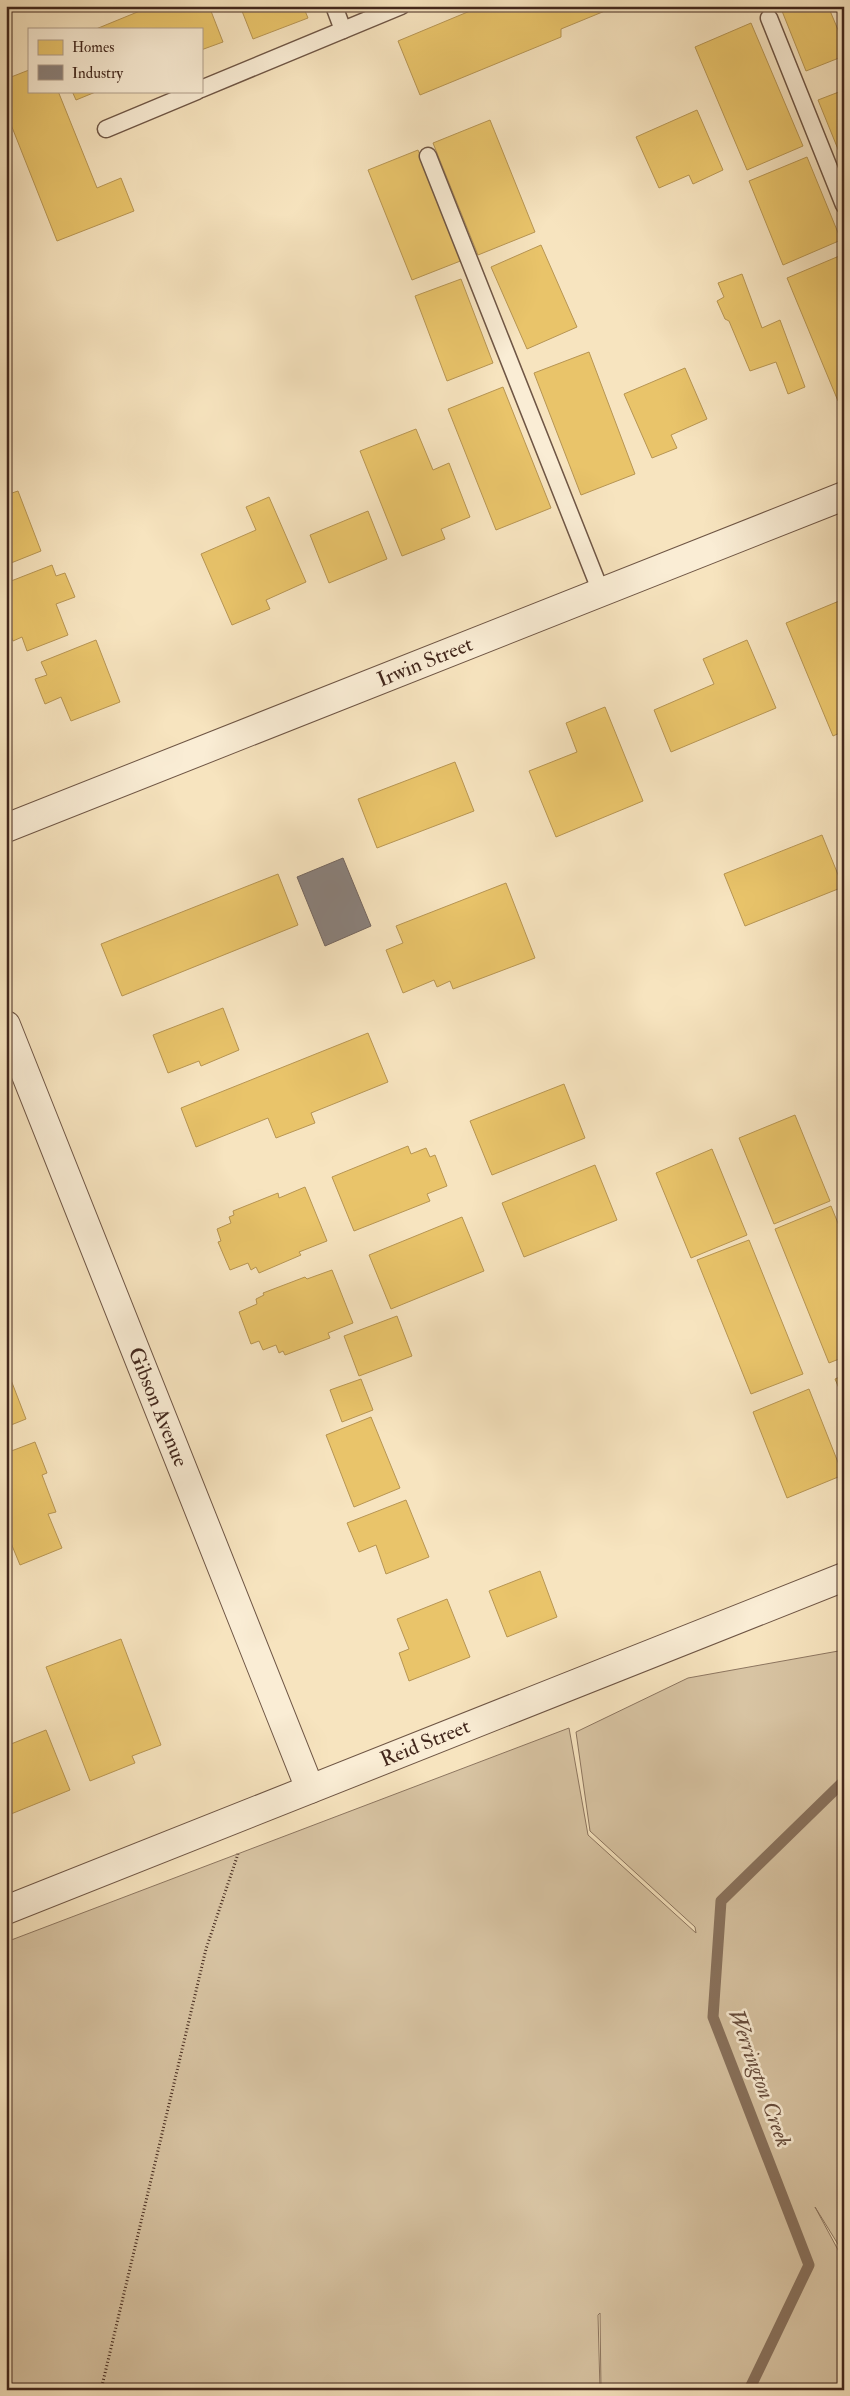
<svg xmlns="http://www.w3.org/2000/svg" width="850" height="2396" font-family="'IM FELL Double Pica',serif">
<rect width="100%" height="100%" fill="#f7e4bf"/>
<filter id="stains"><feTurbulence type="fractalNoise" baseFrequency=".004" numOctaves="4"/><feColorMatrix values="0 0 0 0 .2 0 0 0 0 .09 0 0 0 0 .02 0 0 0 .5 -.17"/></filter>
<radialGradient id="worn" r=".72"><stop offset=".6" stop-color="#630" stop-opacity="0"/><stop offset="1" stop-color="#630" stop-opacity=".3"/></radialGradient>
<path fill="#d8c4a3" stroke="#8d7660" d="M844 1650V2254L815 2207 844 2261V2390H601L600 2313 598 2315 600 2390H6V1942L569 1728 588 1835 696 1933 695 1927 590 1831 576 1732 688 1678Z"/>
<g fill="#e9c46a" stroke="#b79553">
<path d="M152 6H209L223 42 201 50V29H96Z"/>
<path d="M240 6H303L308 18 253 39Z"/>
<path d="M482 6H617L561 29V37L420 95 398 41Z"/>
<path d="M795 6H828L844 44V56L806 71 782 11Z"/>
<path d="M751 23 803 146 747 170 695 47Z"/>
<path d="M29 70V91H58L97 188 121 178 134 211 57 241 6 112V79Z"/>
<path d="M844 90V164L818 100Z"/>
<path d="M72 91H98L76 100Z"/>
<path d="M697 110 723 170 693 184 689 175 659 188 636 137Z"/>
<path d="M490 120 535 232 478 255 433 143Z"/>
<path d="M418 150 463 260 412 280 368 170Z"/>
<path d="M807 157 841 240 783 265 749 181Z"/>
<path d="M541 245 577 327 527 349 491 267Z"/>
<path d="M844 254V398L838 401 787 278Z"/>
<path d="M742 274 762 328 780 320 805 387 788 394 776 362 750 371 729 321 725 319 717 301 724 297 718 283Z"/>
<path d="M461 279 493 363 447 381 415 296Z"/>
<path d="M589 352 635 474 581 495 534 373Z"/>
<path d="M685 368 707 419 671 435 677 448 652 458 624 394Z"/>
<path d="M503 387 551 508 496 530 448 409Z"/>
<path d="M416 429 433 470 449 463 470 517 441 529 445 539 402 556 360 451Z"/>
<path d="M18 491 41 551 6 565V495Z"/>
<path d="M269 497 306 582 266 600 270 609 232 625 201 554 256 530 246 507Z"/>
<path d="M368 511 387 559 329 583 310 535Z"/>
<path d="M52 565 56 576 65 573 75 597 56 604 68 635 27 651 22 637 13 641 6 624V583Z"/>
<path d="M844 599V731L833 736 786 623Z"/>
<path d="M96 640 120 702 71 721 61 697 45 704 35 679 47 675 41 662Z"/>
<path d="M747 640 776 708 671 752 654 710 714 684 703 659Z"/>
<path d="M605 707 643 801 556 837 529 771 577 752 566 723Z"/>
<path d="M455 762 474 811 377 848 358 799Z"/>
<path d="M822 835 843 887 745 926 724 874Z"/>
<path d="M278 874 298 925 122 996 101 944Z"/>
<path d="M506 883 535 958 453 989 450 981 437 987 434 980 403 993 386 950 403 943 396 926Z"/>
<path d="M223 1008 239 1050 201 1066 199 1061 168 1073 153 1035Z"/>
<path d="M368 1033 388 1082 311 1113 315 1123 276 1138 268 1118 196 1147 181 1108Z"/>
<path d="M564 1084 585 1138 492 1175 470 1121Z"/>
<path d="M795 1115 830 1201 774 1224 739 1138Z"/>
<path d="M408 1146 411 1154 426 1148 430 1157 435 1155 447 1186 427 1194 430 1201 354 1231 332 1177Z"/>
<path d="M712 1149 747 1235 691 1258 656 1173Z"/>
<path d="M595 1165 617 1220 524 1257 502 1203Z"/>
<path d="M305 1187 327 1241 299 1252 301 1255 259 1273 256 1267 251 1270 248 1263 230 1270 218 1242 221 1241 217 1229 231 1223 229 1217 234 1215 233 1211 278 1193 279 1198Z"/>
<path d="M831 1206 844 1238V1357L829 1363 775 1229Z"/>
<path d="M462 1217 484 1271 391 1309 369 1255Z"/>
<path d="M749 1240 803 1374 751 1394 697 1260Z"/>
<path d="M332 1270 353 1323 328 1333 330 1338 285 1355 283 1351 279 1353 276 1345 263 1350 259 1341 251 1344 239 1312 257 1304 256 1299 264 1295 263 1293 305 1277 307 1279Z"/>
<path d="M397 1316 412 1356 359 1376 344 1336Z"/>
<path d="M6 1367 26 1419 6 1427Z"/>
<path d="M844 1375V1400L835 1379Z"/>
<path d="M361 1379 373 1410 342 1422 330 1390Z"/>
<path d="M809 1389 843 1475 787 1498 753 1412Z"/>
<path d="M371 1417 400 1488 354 1507 326 1435Z"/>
<path d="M35 1442 47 1473 42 1475 56 1512 48 1514 62 1548 20 1565 6 1531V1453Z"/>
<path d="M406 1500 429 1557 386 1574 376 1545 359 1552 347 1523Z"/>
<path d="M540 1571 557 1617 507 1637 489 1591Z"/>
<path d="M447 1599 470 1657 409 1681 399 1653 409 1649 397 1619Z"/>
<path d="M121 1639 161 1745 132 1756 135 1763 90 1781 46 1667Z"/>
<path d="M46 1730 70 1790 6 1816V1746Z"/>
</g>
<path fill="#8a817c" stroke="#74665f" d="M343 858 371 926 325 946 297 877Z"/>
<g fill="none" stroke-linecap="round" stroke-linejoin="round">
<path stroke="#89725d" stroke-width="11" d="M749 2390 809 2265 713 2017 721 1901 844 1781"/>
<defs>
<g id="lane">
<path d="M334 6 343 30"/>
<path d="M769 18 844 205"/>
<path d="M201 89 401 6"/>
<path d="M106 129 197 91"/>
<path d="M428 156 601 592"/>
</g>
<g id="street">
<path d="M6 828 844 496"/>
<path d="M6 1025 310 1789"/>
<path d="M6 1910 844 1577"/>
</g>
</defs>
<use href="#lane" stroke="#6f5645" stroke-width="19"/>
<use href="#street" stroke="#6f5645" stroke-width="30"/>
<path stroke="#42271c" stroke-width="3" stroke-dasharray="1 2.5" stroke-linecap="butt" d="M101 2390 206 1949 238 1854"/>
<use href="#lane" stroke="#faedd5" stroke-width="16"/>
<use href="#street" stroke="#faedd5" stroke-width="28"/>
</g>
<g text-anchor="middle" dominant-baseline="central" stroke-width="5" stroke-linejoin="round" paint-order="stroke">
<g font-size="21" fill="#42271c" stroke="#faedd5">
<text transform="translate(425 662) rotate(-22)">Irwin Street</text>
<text transform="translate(158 1407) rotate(68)">Gibson Avenue</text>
<text transform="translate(425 1743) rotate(-22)">Reid Street</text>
</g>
<g font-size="22" font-style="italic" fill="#664c3c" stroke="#faedd5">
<text transform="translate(760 2078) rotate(70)">Werrington Creek</text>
</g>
</g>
<rect width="850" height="2396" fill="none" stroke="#f7e4bf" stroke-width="25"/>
<rect x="8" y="8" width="835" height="2381" fill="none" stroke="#42271c" stroke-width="2.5"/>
<rect x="12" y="12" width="825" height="2371" fill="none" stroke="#42271c"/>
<rect x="28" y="28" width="175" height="65" fill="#faedd5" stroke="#b09e8b"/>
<rect x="38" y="40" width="25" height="15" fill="#e9c46a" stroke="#b09e8b"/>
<text x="72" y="52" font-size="15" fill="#42271c">Homes</text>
<rect x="38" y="65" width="25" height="15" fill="#8a817c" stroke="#b09e8b"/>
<text x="72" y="78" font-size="15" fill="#42271c">Industry</text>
<rect width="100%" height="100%" filter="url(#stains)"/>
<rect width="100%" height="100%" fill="url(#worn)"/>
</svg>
